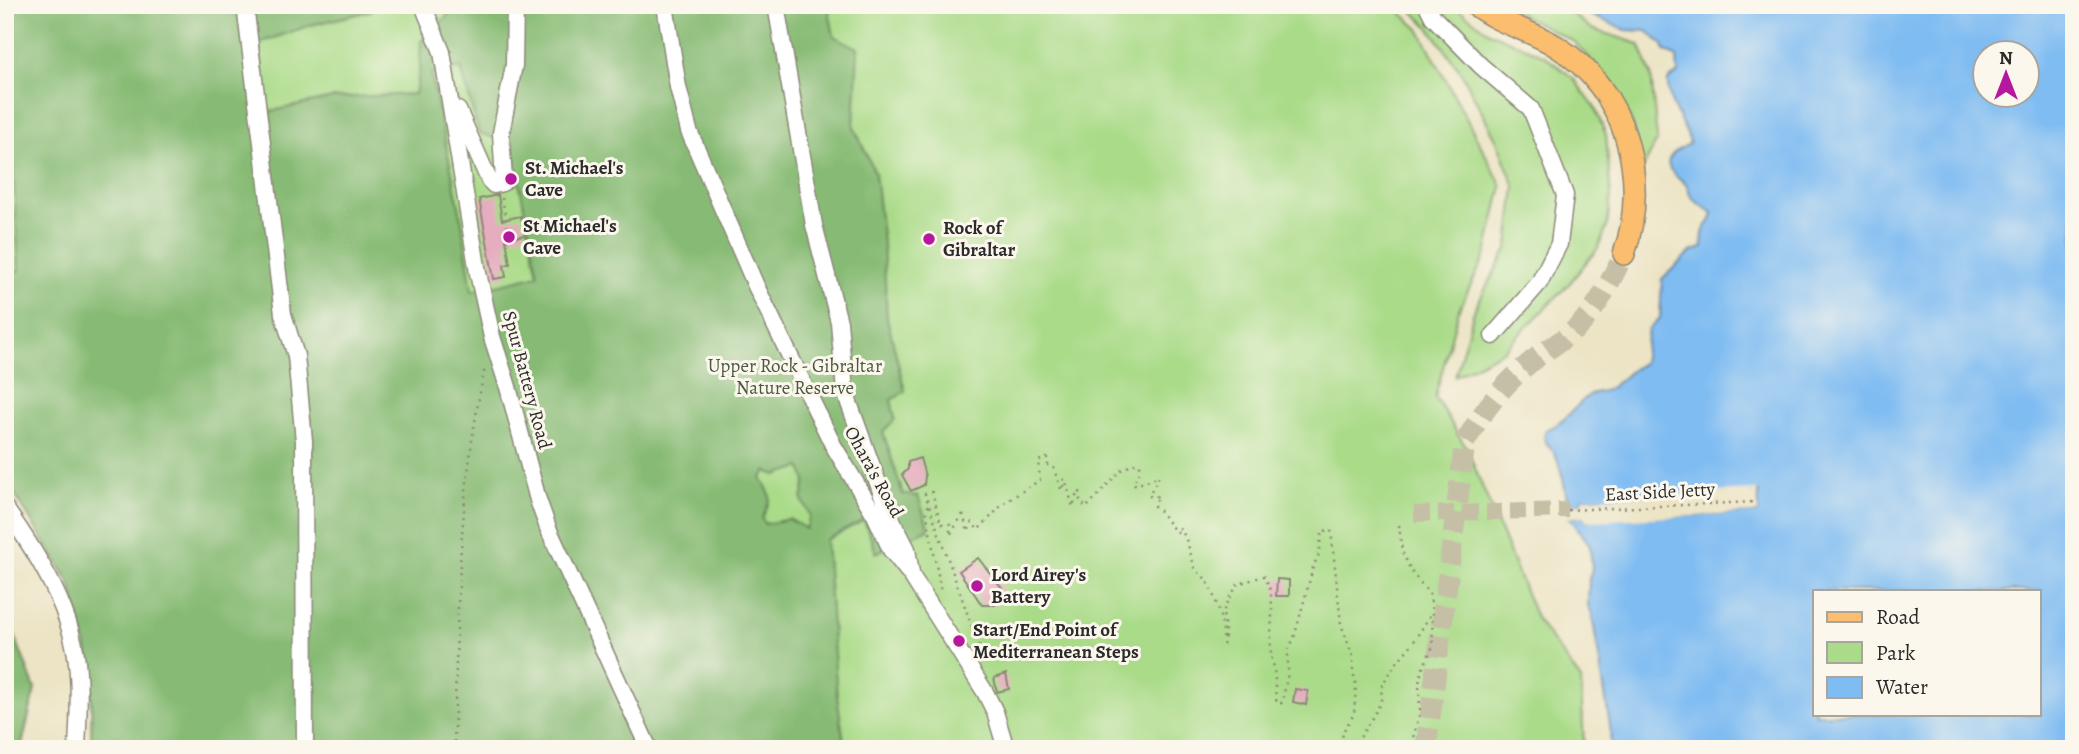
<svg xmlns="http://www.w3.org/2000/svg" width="2079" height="754" font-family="Alegreya,serif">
<rect width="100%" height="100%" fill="#fbf7ec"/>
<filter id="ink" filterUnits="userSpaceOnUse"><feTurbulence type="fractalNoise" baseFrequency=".0143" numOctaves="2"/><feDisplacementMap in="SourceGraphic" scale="14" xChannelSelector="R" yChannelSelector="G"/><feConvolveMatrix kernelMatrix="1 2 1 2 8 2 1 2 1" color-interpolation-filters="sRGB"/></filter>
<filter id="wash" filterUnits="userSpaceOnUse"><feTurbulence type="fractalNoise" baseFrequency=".00686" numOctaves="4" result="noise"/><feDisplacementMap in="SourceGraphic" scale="28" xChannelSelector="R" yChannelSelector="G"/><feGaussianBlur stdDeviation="1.57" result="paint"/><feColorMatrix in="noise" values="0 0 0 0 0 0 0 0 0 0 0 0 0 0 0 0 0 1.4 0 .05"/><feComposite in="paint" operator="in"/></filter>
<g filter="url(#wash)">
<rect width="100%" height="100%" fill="#ece4c5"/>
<g fill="#aadb89" stroke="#6a835a" stroke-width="2">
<path d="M5 5H1392L1419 29 1502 186 1486 254 1459 309 1435 397 1467 449 1537 620 1581 680 1584 749H91L92 669 70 583 5 479Z"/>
<path d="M1406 5H1453L1489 32 1545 56 1573 78 1595 108 1606 135 1611 196 1607 227 1598 248 1569 284 1503 351 1455 376 1475 308 1508 247 1515 187 1496 139 1461 72 1428 26Z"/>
<path d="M1503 5H1560L1592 29 1639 44 1651 74 1657 140 1642 171 1633 125 1611 81 1573 41Z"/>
</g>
<g fill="#87bb75" stroke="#597350" stroke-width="2" fill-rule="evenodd">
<path d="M5 5H377L370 11 311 25 259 43 267 112 332 98 415 94 420 67 421 41 451 12 466 5H828L834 36 858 48 854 127 875 173 883 244 887 318 905 391 891 400 895 419 883 432 903 494 918 496 929 529 876 553 864 520 826 540 837 696 845 749H91L92 669 70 583 5 479V271H19L8 84 5 83ZM461 68 479 133 511 143 538 275 472 291 461 216 431 74ZM801 467 806 481 802 500 810 515 806 529 789 519 765 524 762 518C771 500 774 496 761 479L766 471 776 475Z"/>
<path d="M5 610 35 689 21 749H5Z"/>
</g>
<path fill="#7fbcf2" stroke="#55748e" stroke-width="2" fill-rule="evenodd" d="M1576 5H2074V749H1611L1610 725 1598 651 1592 615 1588 605 1589 579 1592 569 1590 545 1570 518 1584 516 1586 520 1758 513 1759 492 1583 498V503L1568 504C1565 486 1562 470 1555 454 1550 444 1540 442 1546 430 1564 424 1573 408 1588 396 1594 391 1602 393 1608 389 1621 382 1630 369 1643 363L1648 330 1660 318 1662 279 1692 251 1703 248C1700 222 1710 230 1713 213 1706 208 1696 203 1691 196 1689 193 1689 189 1687 186 1681 177 1660 169 1672 155 1677 148 1685 148 1690 143 1684 121 1666 104 1668 80L1678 73 1677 57 1665 51 1663 45 1647 31 1626 30 1583 12ZM1984 52H2026V94H1984ZM1815 591H2039V714H1815Z"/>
<path fill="#ece4c5" d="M1757 490 1758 513 1592 521 1585 520 1584 516 1570 518 1569 514 1585 512 1592 517 1756 510V493L1586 502 1584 507H1568V504L1583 503V498Z"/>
<g id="blocks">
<g fill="#e6adc0">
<path d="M498 195 502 220 521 216 525 235 506 239 510 264 504 265 506 277 494 279 479 199Z"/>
<path d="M920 458 925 476 924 485 911 491 902 475 908 469V462Z"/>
<path d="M978 558 1002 588 1000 600 995 605H982L959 571Z"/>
<path d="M1277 579 1289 580V596H1276Z"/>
<path d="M1006 674 1009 689 997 692 994 678Z"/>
<path d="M1295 689 1308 691 1306 705 1293 702Z"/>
</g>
</g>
</g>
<g filter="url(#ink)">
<use href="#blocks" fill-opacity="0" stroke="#8c8878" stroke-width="2"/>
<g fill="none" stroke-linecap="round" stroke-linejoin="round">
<path stroke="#c5bfa6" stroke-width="16" stroke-dasharray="16 8" stroke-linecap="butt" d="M1414 514 1568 510"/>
<path stroke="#c5bfa6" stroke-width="21" stroke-dasharray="21 10" stroke-linecap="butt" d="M1426 749 1465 442C1482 413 1500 388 1526 366 1542 352 1562 342 1578 327 1599 307 1611 279 1624 254"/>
<defs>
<g id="minor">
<path d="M245 5 283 314 296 356 304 441 305 749"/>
<path d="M423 5 442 52 478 273 492 337 508 387 538 500 548 528 649 749"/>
<path d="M665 5 678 87 689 131 756 286 833 445 875 515 891 550 911 575 985 692 995 712 1006 749"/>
<path d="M776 5 814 225 839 322 845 392 890 516 907 549 911 573"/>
<path d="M1427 5 1433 17 1481 66 1531 109 1565 195 1559 244 1539 283 1493 336"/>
<path d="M458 110 489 180 494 185 502 183 504 181 501 133 514 65 515 5"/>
<path d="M5 508C39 556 75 614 78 674 80 698 78 724 77 749"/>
</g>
<path id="major" d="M1475 5C1500 24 1530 30 1556 46 1626 89 1650 178 1624 254"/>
</defs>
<use href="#minor" stroke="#8c8878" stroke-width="19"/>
<use href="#major" stroke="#8c8878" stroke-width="24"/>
<g stroke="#8c8878" stroke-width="2.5" stroke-dasharray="2 5" stroke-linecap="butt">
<path d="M502 198 509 237"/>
<path d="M928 505 926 511 941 591"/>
<path d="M1568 510 1754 502"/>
<path d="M963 514 968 532 972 522 978 530 1004 503 1040 480 1038 461 1047 458 1048 465 1053 467 1061 489 1063 490V480L1065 479 1073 507 1077 493 1080 492V500L1086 508 1121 470 1136 463 1140 465 1139 473 1133 483 1136 485 1159 476 1149 495 1151 497 1159 496 1154 506C1165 513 1168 527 1178 532L1179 527C1188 538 1190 555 1195 568 1198 573 1203 575 1206 580 1215 594 1225 627 1223 643"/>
<path d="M963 514 950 535V524H941L932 492 925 494 982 655"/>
<path d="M1399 525 1402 551 1411 571 1430 595 1432 612"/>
<path d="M1223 645C1228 633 1222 622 1224 610 1226 602 1234 591 1238 584L1264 576C1278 598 1269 628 1271 653 1271 659 1274 664 1274 670 1276 682 1274 692 1277 703H1282L1288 673V651L1294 638 1314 564C1324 549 1317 544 1323 531L1331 530 1341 624 1353 657V671L1356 685 1354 714 1344 730 1339 749"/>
<path d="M454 749C457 621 458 493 485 368"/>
<path d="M1353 749 1378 708 1381 700 1382 685 1398 661 1413 643 1432 612 1433 646 1422 670 1419 683 1420 712 1410 749"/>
</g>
<use href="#minor" stroke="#fff" stroke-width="16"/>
<use href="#major" stroke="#fbbd6e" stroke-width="21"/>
</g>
</g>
<g fill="#b5179e" stroke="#fbf7ec" stroke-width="2.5">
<circle cx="511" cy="179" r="7"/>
<circle cx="509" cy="237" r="7"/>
<circle cx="929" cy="239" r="7"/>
<circle cx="977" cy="586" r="7"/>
<circle cx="959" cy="641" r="7"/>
</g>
<g text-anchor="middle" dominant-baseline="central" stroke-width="6" stroke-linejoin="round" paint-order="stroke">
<g font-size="19" font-weight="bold" fill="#2b2b2b" stroke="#fbf7ec" text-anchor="start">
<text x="525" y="168">St. Michael's<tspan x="525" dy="22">Cave</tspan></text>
<text x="523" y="226">St Michael's<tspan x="523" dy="22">Cave</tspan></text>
<text x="943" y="228">Rock of<tspan x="943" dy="22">Gibraltar</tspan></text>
<text x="991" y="575">Lord Airey's<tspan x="991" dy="22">Battery</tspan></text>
<text x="973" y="630">Start/End Point of<tspan x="973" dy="22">Mediterranean Steps</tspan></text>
</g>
<g font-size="19" fill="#4b5742" stroke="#fbf7ec">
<text x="795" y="366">Upper Rock - Gibraltar<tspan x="795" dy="22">Nature Reserve</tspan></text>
</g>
<g font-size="19" fill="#2b2b2b" stroke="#fbf7ec">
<text transform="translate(527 380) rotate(75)">Spur Battery Road</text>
<text transform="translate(874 472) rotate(61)">Ohara's Road</text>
<text transform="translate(1660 492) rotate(-3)">East Side Jetty</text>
</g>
</g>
<rect width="2079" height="754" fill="none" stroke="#fbf7ec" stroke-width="28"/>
<rect x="1813" y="590" width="228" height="126" fill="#fbf7ec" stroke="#a8a59f" stroke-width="2"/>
<rect x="1827" y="612" width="35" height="10" fill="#fbbd6e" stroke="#a8a59f" stroke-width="2"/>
<text x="1876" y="624" font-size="21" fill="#2b2b2b">Road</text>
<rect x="1827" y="642" width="35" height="21" fill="#aadb89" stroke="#a8a59f" stroke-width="2"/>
<text x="1876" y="660" font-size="21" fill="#2b2b2b">Park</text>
<rect x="1827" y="677" width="35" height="21" fill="#7fbcf2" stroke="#a8a59f" stroke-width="2"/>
<text x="1876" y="694" font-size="21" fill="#2b2b2b">Water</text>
<g transform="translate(2006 74)"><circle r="33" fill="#fbf7ec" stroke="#a8a59f" stroke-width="2"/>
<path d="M0-5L12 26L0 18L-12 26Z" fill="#b5179e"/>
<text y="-10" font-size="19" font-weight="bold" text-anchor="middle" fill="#2b2b2b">N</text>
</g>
</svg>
